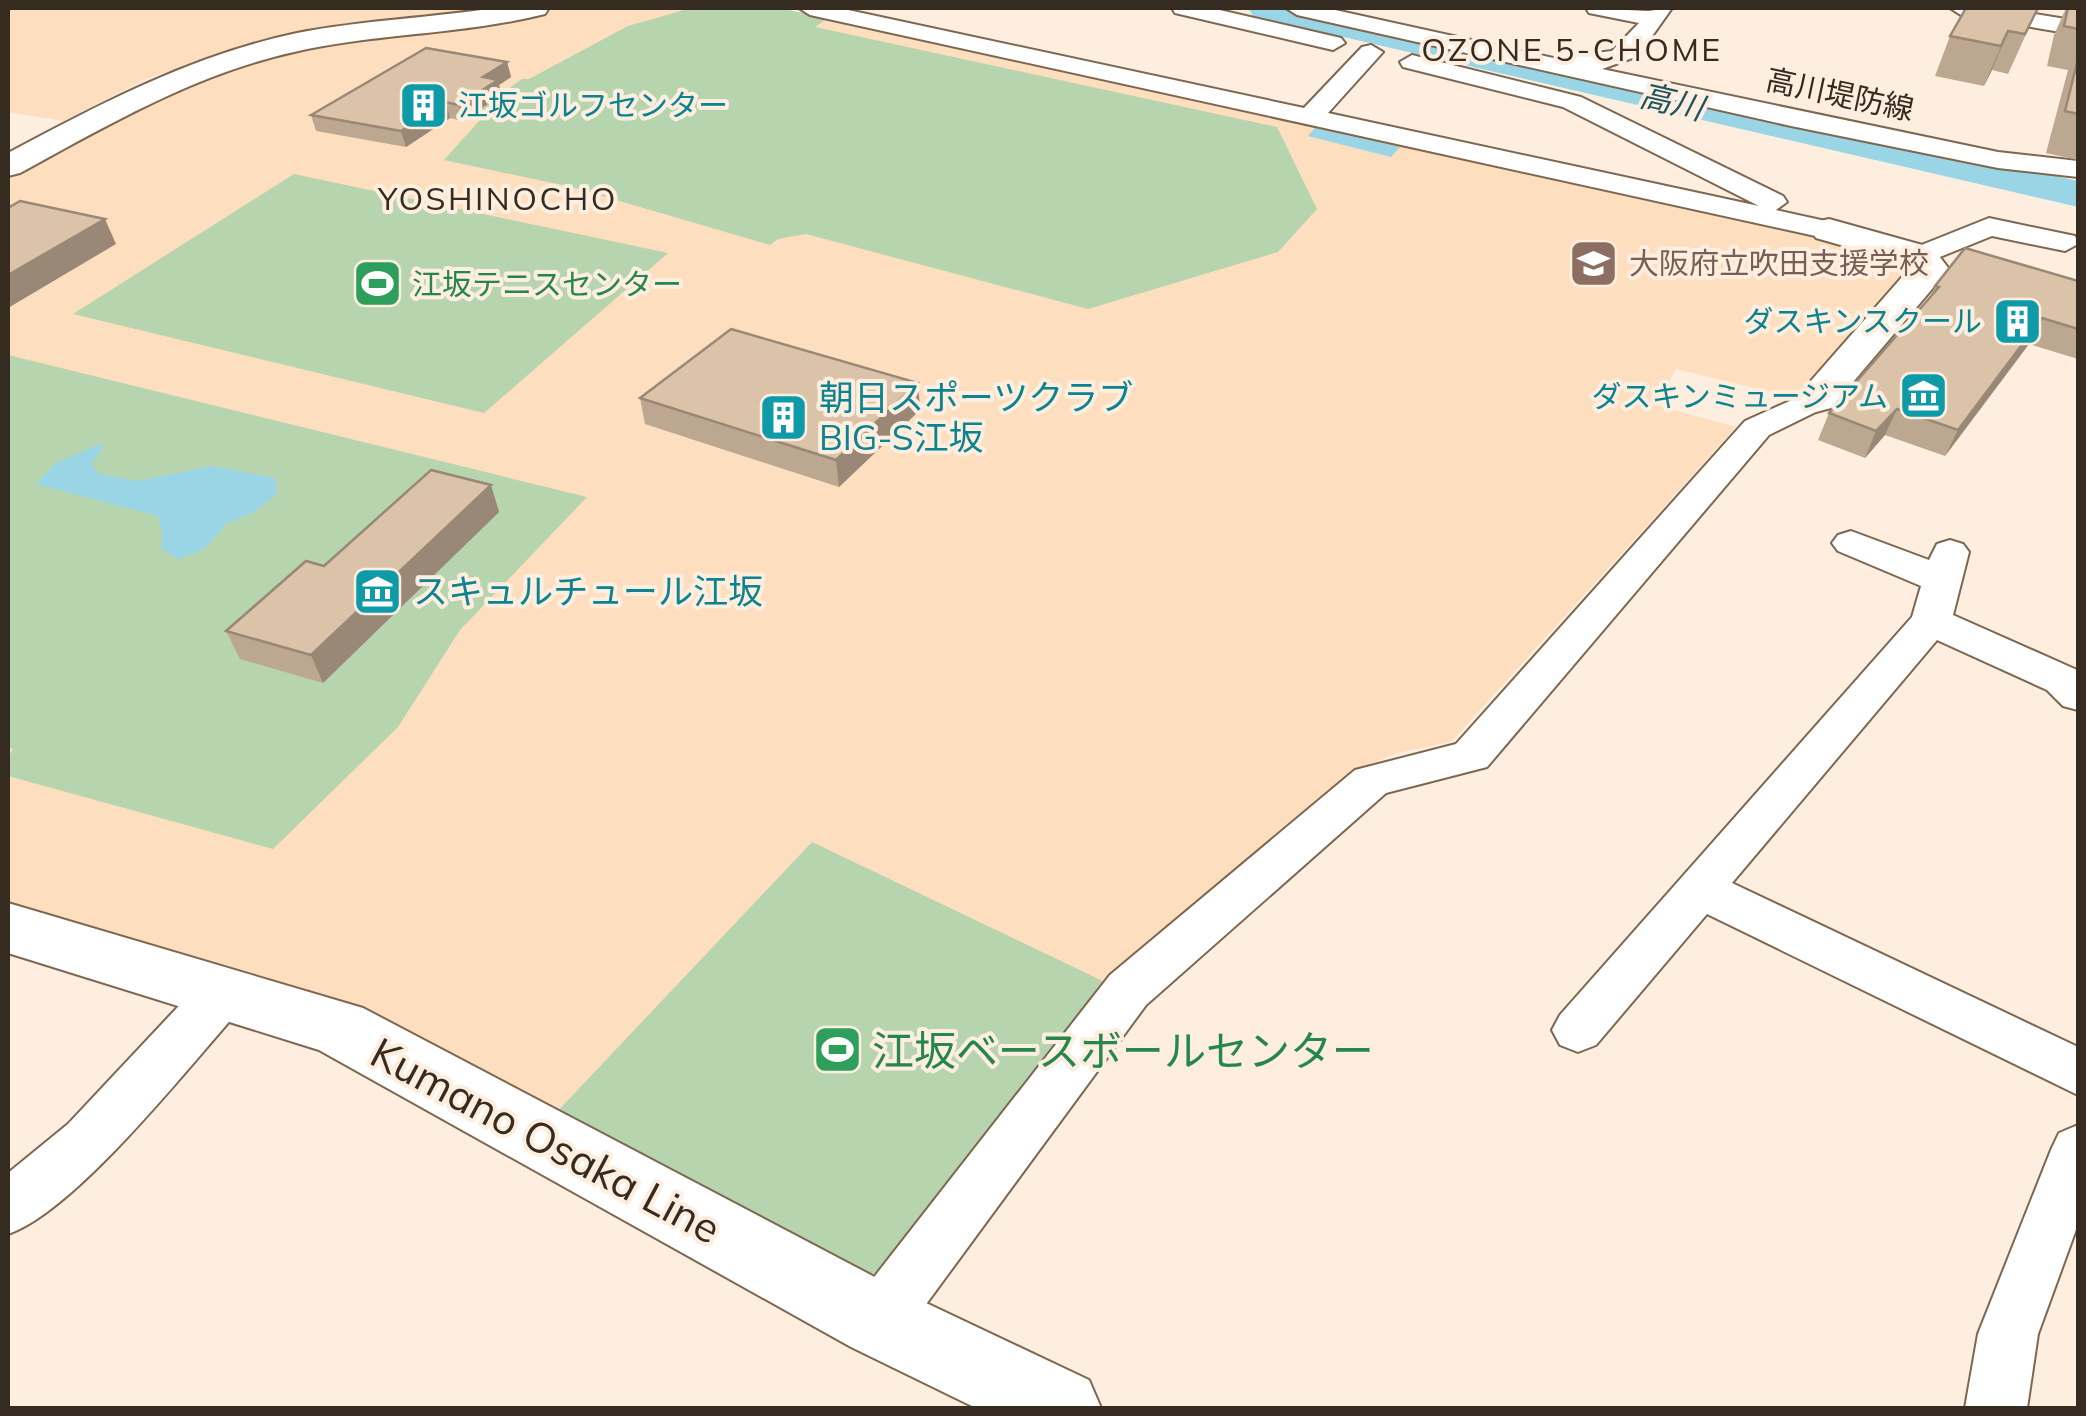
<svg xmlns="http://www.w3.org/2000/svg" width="2086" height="1416" font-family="Mulish,'Noto Sans JP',sans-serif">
<rect width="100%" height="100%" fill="#fdeedf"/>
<g fill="#fddebe">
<path d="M8 8H504L293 35 226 52 148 78 63 121 8 112Z"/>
<path d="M562 8H781L1897 254 1910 272 1792 397 1676 369 1656 405 1736 427 1451 742 1401 752 1352 771 1114 980 886 1272 856 1279 360 1007 8 912V179L181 85 247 62 303 48 524 18Z"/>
</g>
<g fill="#b6d4ae">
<path d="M691 8H778L828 18 815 27 1277 127 1317 209 1278 252 1088 309 806 234 778 239 770 245 572 187 444 160 488 111 481 109 522 79H529L628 26Z"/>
<path d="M294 174 668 253 484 413 73 314Z"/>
<path d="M8 355 587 497 460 630 398 727 273 849 8 776V757L13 749 8 747Z"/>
<path d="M812 842 1109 984 886 1271 856 1276 554 1115Z"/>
</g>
<g fill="#99d5e5">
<path d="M1315 128 1400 147 1391 157 1308 136Z"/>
<path d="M100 444 104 446 91 464 99 474 138 481 212 466 275 478 277 494 253 513 227 523 203 550 178 559 161 548 163 536 158 516 36 484 56 463Z"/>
</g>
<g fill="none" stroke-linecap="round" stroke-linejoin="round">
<path fill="#99d5e5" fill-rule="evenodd" d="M1248 8H1312L2078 181V207L1266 19 1253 16Z"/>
<defs>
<g id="minor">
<path d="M799 8H839L1304 108 1362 47 1371 45 1383 52 1328 113 1759 206 1563 107 1403 67 1400 62 1412 55 1581 97 1783 196 1787 202 1776 210 1839 224 1844 230 1839 236 1829 239 810 15Z"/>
<path d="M1172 8H1211L1341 38 1345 43 1333 50 1175 13Z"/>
<path d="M1286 8H1326L1567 61 1578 55 1612 51 1639 23 1589 13 1586 8 1648 11 1672 8 1638 56 1602 69 1998 152 2078 161V177L1998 168 1791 126 1297 15Z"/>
<path d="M1950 8H1999L2078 21V35L1961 15Z"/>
<path d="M1989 218 2075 236 2078 244 2065 251 1992 236 1920 265 1909 262 1905 256 1909 250Z"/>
<path d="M1816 389 1828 392 1833 399 1828 406 1769 435 1487 767 1386 793 1146 1005 899 1341 878 1349 857 1341 848 1320 857 1299 1110 975 1355 770 1456 744 1745 421Z"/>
<path d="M1851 531 1929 560 1937 544 1950 540 1963 544 1969 552 1953 615 2077 670 2078 710 2063 706 2047 690 1937 640 1732 883 2078 1047V1095L1707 914 1596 1045 1578 1052 1560 1045 1552 1030 1560 1015 1912 617 1921 586 1838 551 1832 543 1838 535Z"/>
<path d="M224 971 242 977 249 992 242 1007C191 1064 75 1212 8 1234V1173L68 1124 206 977Z"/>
<path d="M2078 1125V1224L2038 1334 2027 1408H1965L1978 1334 2051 1150 2059 1133Z"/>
</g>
<g id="tertiary">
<path d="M495 8H549L545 14C462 35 377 33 294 52 195 74 108 125 20 173L8 176V153C101 103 193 55 297 33 363 20 429 18 495 8Z"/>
<path d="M1829 219 1933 248 1949 269 1831 408 1816 412 1801 408 1795 399 1910 268 1907 264 1816 238 1811 230 1816 222Z"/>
</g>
<path id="secondary" d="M8 903 363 1008 905 1293 1089 1380 1101 1408H976L851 1347 319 1050 8 953Z"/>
</defs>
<use href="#minor" stroke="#7d6750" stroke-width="4"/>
<use href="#tertiary" stroke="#7d6750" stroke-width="4"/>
<use href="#secondary" stroke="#7d6750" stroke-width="4"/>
<use href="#minor" fill="#fff" fill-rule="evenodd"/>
<use href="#tertiary" fill="#fff" fill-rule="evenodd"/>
<use href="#secondary" fill="#fff" fill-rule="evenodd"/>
</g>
<g fill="#bca891">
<path d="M2038 8 2008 74 1992 70 1984 86 1935 76 1950 36Z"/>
<path d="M2066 8H2078V160L2046 153 2068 70 2047 66 2054 35Z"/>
<path d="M507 62 511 77 499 85 501 95 463 121 450 118 406 147 316 131 311 115Z"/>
<path d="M2078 281V359L2029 344 1945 456 1885 435 1865 458 1818 440 1829 413 1930 298 1935 286Z"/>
<path d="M918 383 920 410 839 487 645 424 640 398Z"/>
<path d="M491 485 499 512 323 683 240 659 226 631 324 566Z"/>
</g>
<g fill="#998876">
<path d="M2008 31 1992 70 1984 86 2001 46Z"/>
<path d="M507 62 511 77 499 85 501 95 463 121 459 105 483 77Z"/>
<path d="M446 102 450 118 406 147 401 131Z"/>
<path d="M105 219 116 244 8 308V275Z"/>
<path d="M2042 318 2029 344 1945 456 1958 430Z"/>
<path d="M918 383 920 410 839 487 836 460Z"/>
<path d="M1897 409 1885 435 1865 458 1876 431Z"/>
<path d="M491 485 499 512 323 683 311 655Z"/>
</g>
<g fill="#dbc3a9" stroke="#998876" stroke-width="2.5">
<path d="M1966 8H2038L2025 34 2008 31 2001 46 1950 36Z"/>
<path d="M2068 8H2078V29L2064 26Z"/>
<path d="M426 48 507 62 483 77 498 80 459 105 446 102 401 131 311 115Z"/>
<path d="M2078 59V114L2065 111Z"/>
<path d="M20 201 105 219 8 275V208Z"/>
<path d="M1965 248 2078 281V329L2042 318 1958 430 1897 409 1876 431 1829 413 1939 287 1935 286Z"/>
<path d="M731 329 918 383 836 460 640 398Z"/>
<path d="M431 470 491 485 311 655 226 631 306 561 324 566Z"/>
</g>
<defs>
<symbol id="building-square" viewBox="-11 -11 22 22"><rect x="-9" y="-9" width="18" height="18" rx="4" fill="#0f9aa8" stroke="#fdeedf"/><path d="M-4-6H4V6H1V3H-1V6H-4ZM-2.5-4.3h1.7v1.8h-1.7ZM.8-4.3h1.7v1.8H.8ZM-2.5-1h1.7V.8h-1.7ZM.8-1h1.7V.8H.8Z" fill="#fff"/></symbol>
<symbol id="school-square" viewBox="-11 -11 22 22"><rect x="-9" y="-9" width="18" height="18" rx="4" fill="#8d6e63" stroke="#fdeedf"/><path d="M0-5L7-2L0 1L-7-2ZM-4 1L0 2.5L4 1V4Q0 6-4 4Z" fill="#fff"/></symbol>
<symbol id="stadium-square" viewBox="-11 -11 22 22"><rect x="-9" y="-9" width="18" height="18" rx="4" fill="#2e9e5b" stroke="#fdeedf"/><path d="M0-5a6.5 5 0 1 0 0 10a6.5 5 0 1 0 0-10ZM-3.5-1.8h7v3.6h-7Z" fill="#fff"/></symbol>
<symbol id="museum-square" viewBox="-11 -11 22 22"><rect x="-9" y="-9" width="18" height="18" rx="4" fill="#0f9aa8" stroke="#fdeedf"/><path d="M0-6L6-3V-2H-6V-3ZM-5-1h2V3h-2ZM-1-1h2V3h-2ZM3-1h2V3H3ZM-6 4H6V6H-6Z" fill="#fff"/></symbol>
</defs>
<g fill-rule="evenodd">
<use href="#building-square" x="396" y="78" width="55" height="55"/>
<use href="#school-square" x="1566" y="236" width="55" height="55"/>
<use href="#stadium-square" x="350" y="256" width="55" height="55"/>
<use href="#building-square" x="1990" y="294" width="55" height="55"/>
<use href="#museum-square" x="1896" y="368" width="55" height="55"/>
<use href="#building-square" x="756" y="390" width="55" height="55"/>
<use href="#museum-square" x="350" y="564" width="55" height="55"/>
<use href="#stadium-square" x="810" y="1022" width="55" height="55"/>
</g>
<g text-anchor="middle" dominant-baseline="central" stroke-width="8" stroke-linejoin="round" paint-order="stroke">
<g font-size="30" fill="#352b21" stroke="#fdeedf">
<text transform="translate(1840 94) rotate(12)">高川堤防線</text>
</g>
<g font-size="30" fill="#0d838f" stroke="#fdeedf" text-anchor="end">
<text x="458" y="105" text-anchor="start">江坂ゴルフセンター</text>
<text x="1982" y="321">ダスキンスクール</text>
<text x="1888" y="396">ダスキンミュージアム</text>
</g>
<g font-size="30" fill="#785e54" stroke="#fdeedf" text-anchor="start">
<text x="1629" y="263">大阪府立吹田支援学校</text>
</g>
<g font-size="30" fill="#27864d" stroke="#fdeedf" text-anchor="start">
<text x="412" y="284">江坂テニスセンター</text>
</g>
<g font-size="32" letter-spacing="2.5" fill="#352b21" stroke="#fdeedf">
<text x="1572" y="49">OZONE 5-CHOME</text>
<text x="498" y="198">YOSHINOCHO</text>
</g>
<g font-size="32" font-style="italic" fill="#20525f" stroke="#fdeedf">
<text transform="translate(1672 101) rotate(13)">高川</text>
</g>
<g font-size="35" fill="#0d838f" stroke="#fdeedf" text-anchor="start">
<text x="819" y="397">朝日スポーツクラブ<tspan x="819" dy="40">BIG-S江坂</tspan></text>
<text x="413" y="591">スキュルチュール江坂</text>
</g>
<g font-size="42" fill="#27864d" stroke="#fdeedf" text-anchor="start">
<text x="872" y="1050">江坂ベースボールセンター</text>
</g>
<g font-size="42" fill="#352b21" stroke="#fdeedf">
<text transform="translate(546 1140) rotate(28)">Kumano Osaka Line</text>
</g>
</g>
<rect width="2086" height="1416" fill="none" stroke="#352b21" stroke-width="20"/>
</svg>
